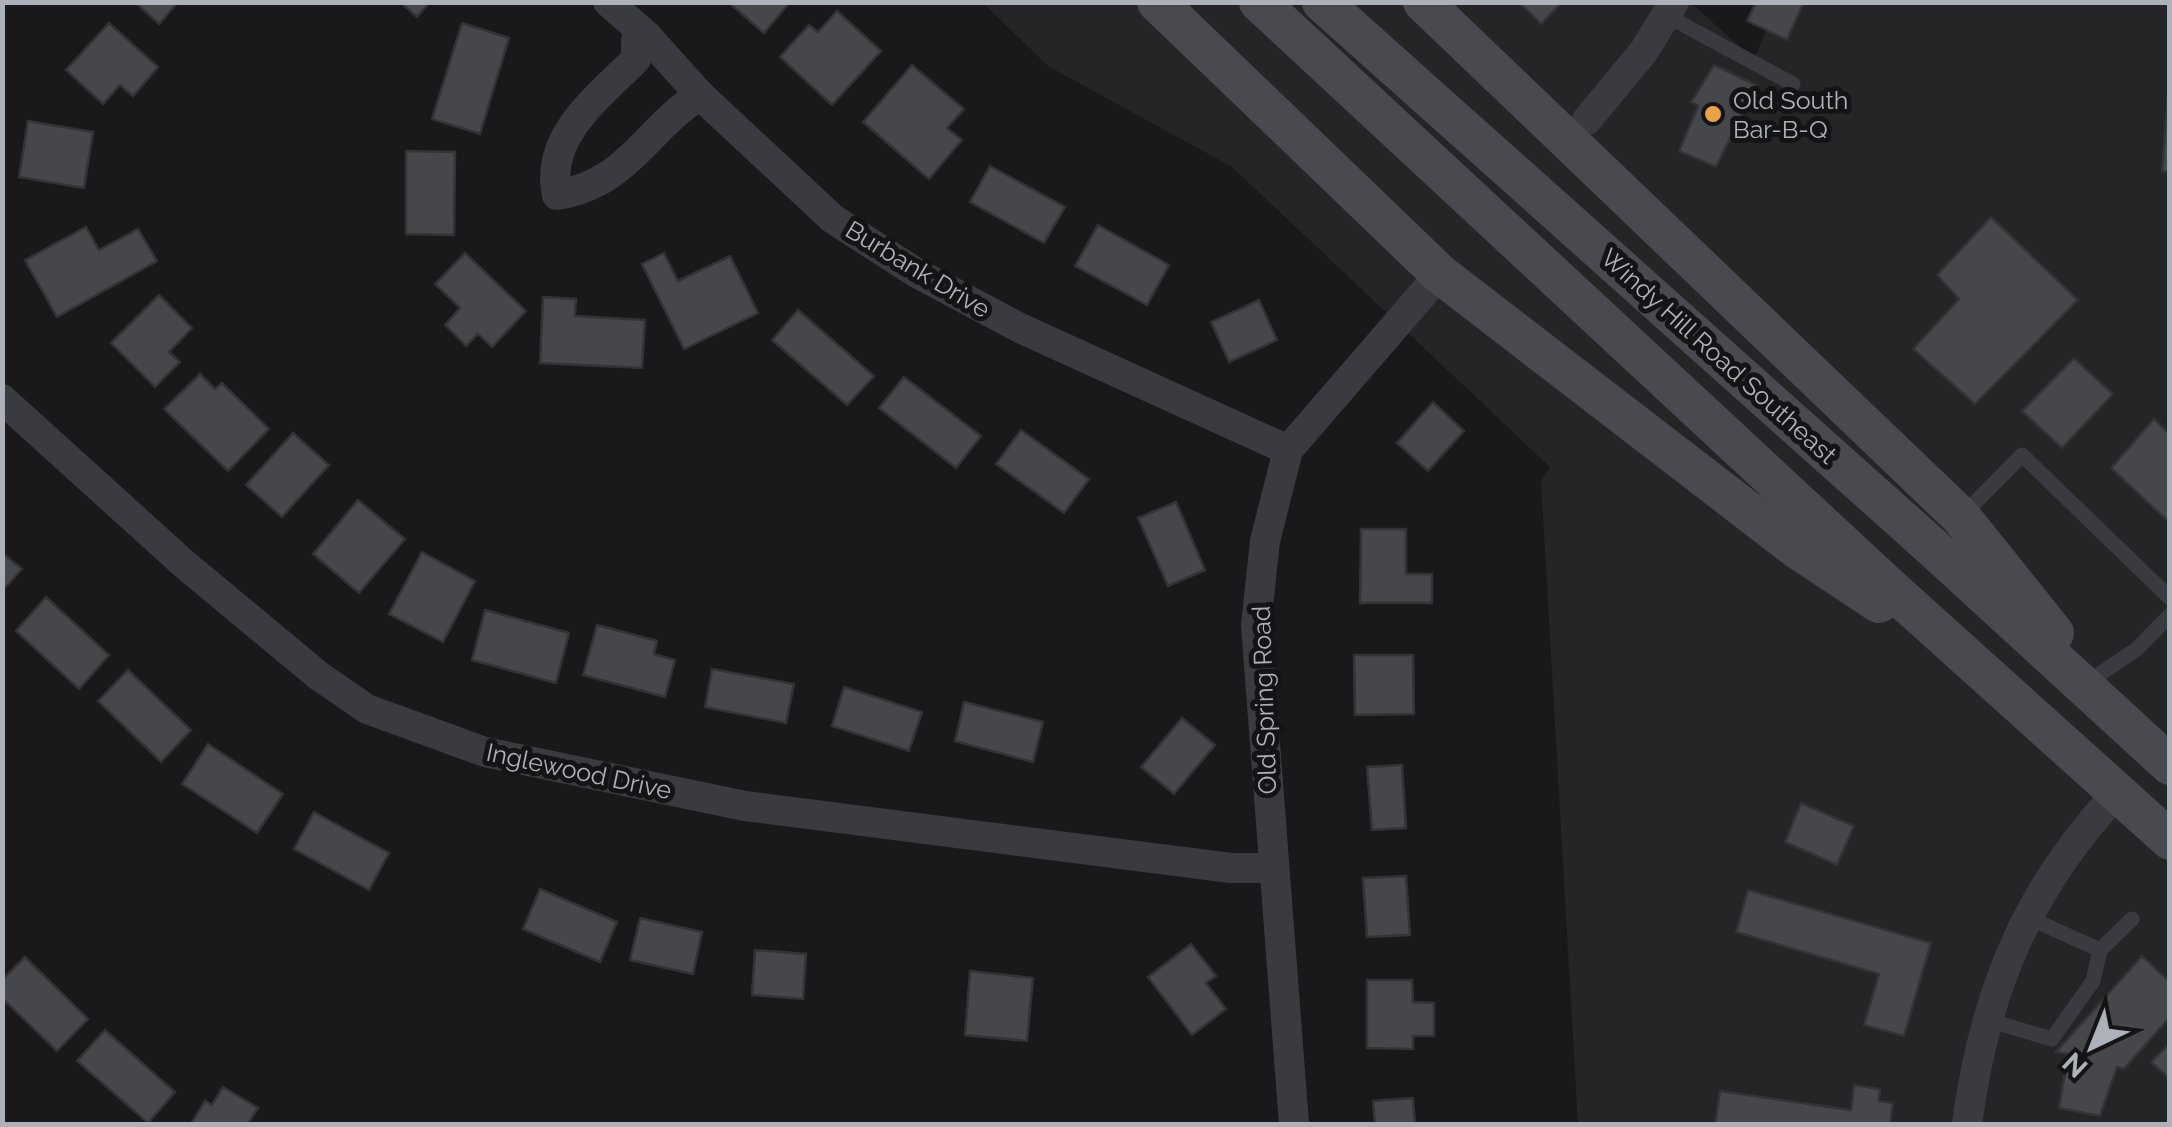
<svg xmlns="http://www.w3.org/2000/svg" width="2172" height="1127" font-family="Raleway,sans-serif">
<rect width="100%" height="100%" fill="#19191b"/>
<path fill="#252528" d="M983 3H1691L1754 59 1778 3H2169V1124H1578L1541 481 1550 467 1232 167 1048 66Z"/>
<g fill="#46474b" stroke="#333337" stroke-width="2.5">
<path d="M135 2H178L159 24Z"/>
<path d="M400 2H430L417 17Z"/>
<path d="M728 2H790L764 33Z"/>
<path d="M1519 2H1562L1541 24Z"/>
<path d="M1756 2H1804L1787 40 1747 21Z"/>
<path d="M837 11 881 51 832 105 780 57 809 25 818 32Z"/>
<path d="M109 23 158 67 133 96 120 85 103 104 66 70Z"/>
<path d="M462 23 509 38 480 134 432 119Z"/>
<path d="M912 65 964 109 947 128 962 140 929 179 863 122Z"/>
<path d="M1714 65 1756 85 1716 167 1679 151 1698 106 1691 102Z"/>
<path d="M2170 67V172L2162 171Z"/>
<path d="M28 121 93 132 84 188 19 177Z"/>
<path d="M406 151 455 152 454 235 406 234Z"/>
<path d="M990 166 1065 207 1044 243 970 202Z"/>
<path d="M1991 217 2078 300 1975 404 1913 349 1959 299 1937 275Z"/>
<path d="M1098 225 1169 265 1147 305 1075 266Z"/>
<path d="M86 227 99 250 138 229 157 261 57 317 25 260Z"/>
<path d="M465 253 526 311 492 347 478 334 466 346 445 325 460 308 435 284Z"/>
<path d="M664 253 678 281 730 256 758 313 684 349 642 264Z"/>
<path d="M159 295 192 328 169 352 180 362 155 387 111 343Z"/>
<path d="M543 297 576 299 575 316 645 320 642 368 540 363Z"/>
<path d="M1259 300 1277 340 1229 362 1211 322Z"/>
<path d="M798 310 874 376 847 405 772 340Z"/>
<path d="M2074 358 2113 394 2062 448 2022 411Z"/>
<path d="M200 374 215 389 222 383 269 429 228 471 164 409Z"/>
<path d="M904 377 981 436 956 468 879 408Z"/>
<path d="M1433 402 1464 431 1428 471 1397 443Z"/>
<path d="M2154 419 2170 434V523L2111 468Z"/>
<path d="M1021 430 1089 479 1064 513 996 464Z"/>
<path d="M293 433 329 465 282 517 246 485Z"/>
<path d="M358 500 405 539 359 593 313 554Z"/>
<path d="M1176 502 1205 570 1168 586 1138 518Z"/>
<path d="M1361 529H1406V574H1432V603H1360Z"/>
<path d="M422 552 475 581 443 642 389 614Z"/>
<path d="M2 553 22 569 2 591Z"/>
<path d="M46 597 109 655 79 689 16 631Z"/>
<path d="M485 610 569 633 556 683 472 660Z"/>
<path d="M597 625 657 641 654 654 675 660 665 697 583 675Z"/>
<path d="M1354 655H1413L1414 714 1355 715Z"/>
<path d="M712 669 794 684 786 723 705 707Z"/>
<path d="M128 670 191 730 161 762 98 701Z"/>
<path d="M844 687 922 712 909 751 832 726Z"/>
<path d="M964 702 1043 722 1033 762 955 741Z"/>
<path d="M1182 718 1215 745 1174 794 1141 767Z"/>
<path d="M208 744 283 794 257 833 182 784Z"/>
<path d="M1402 765 1406 828 1372 830 1367 767Z"/>
<path d="M1801 803 1854 826 1837 865 1785 842Z"/>
<path d="M314 812 389 853 369 890 294 849Z"/>
<path d="M1406 876 1410 935 1367 937 1363 878Z"/>
<path d="M540 889 617 922 600 962 523 929Z"/>
<path d="M1748 890 1931 943 1904 1036 1864 1025 1879 974 1736 932Z"/>
<path d="M640 918 702 932 693 974 630 960Z"/>
<path d="M1191 944 1216 976 1206 983 1226 1009 1192 1035 1148 977Z"/>
<path d="M755 950 806 954 803 999 752 995Z"/>
<path d="M2142 956 2170 982V1017L2124 1069 2117 1067 2100 1116 2059 1108 2068 1054 2056 1052Z"/>
<path d="M25 957 88 1019 57 1051 2 998V980Z"/>
<path d="M970 971 1033 978 1027 1041 965 1035Z"/>
<path d="M1367 980H1412L1413 1002 1434 1003V1036H1413V1049L1367 1048Z"/>
<path d="M105 1030 175 1092 148 1123 77 1061Z"/>
<path d="M2170 1043V1079L2151 1062Z"/>
<path d="M1854 1085 1880 1089 1879 1101 1893 1103 1890 1124H1715L1720 1091 1851 1110Z"/>
<path d="M223 1087 258 1108 248 1124H191L205 1101 212 1105Z"/>
<path d="M1413 1098 1415 1124H1375L1373 1101Z"/>
</g>
<g fill="none" stroke-linecap="round" stroke-linejoin="round">
<g stroke="#3a3b40" stroke-width="15">
<path d="M1667 16 1793 84"/>
<path d="M1961 517 2022 455 2170 598"/>
<path d="M2091 680 2137 649 2170 615"/>
<path d="M2027 917 2100 950"/>
<path d="M1987 1020 2052 1039 2093 981 2100 950 2132 919"/>
</g>
<g stroke="#3a3b40" stroke-width="30">
<path d="M608 2 646 35 700 95 833 219 915 272 1020 328 1288 450"/>
<path d="M646 35 636 41V59C599 97 544 136 557 195 629 183 645 130 700 95"/>
<path d="M1587 120 1644 51 1674 2"/>
<path d="M2 399 183 563 319 676 367 709 485 752 745 806 1231 868H1272"/>
<path d="M1294 1124 1256 625 1265 541 1288 450 1440 274"/>
<path d="M1967 1124C1984 993 2027 889 2118 792"/>
</g>
<g stroke="#484a4f" stroke-width="40">
<path d="M1157 2 1440 274 1796 548 1879 603"/>
<path d="M1259 2 1890 588 2170 840"/>
<path d="M1322 2 1931 546 2170 765"/>
<path d="M1423 2 1961 517 2054 633"/>
</g>
</g>
<circle fill="#e7a344" stroke="#141416" stroke-width="4" cx="1713" cy="114" r="10"/>
<g text-anchor="middle" dominant-baseline="central" stroke-width="10" stroke-linejoin="round" paint-order="stroke">
<g font-size="25" fill="#acb1ba" stroke="#141416" text-anchor="start">
<text x="1733" y="100">Old South<tspan x="1733" dy="29">Bar-B-Q</tspan></text>
</g>
<g font-size="25" fill="#acb1ba" stroke="#141416">
<text transform="translate(918 269) rotate(31)">Burbank Drive</text>
<text transform="translate(1719 356) rotate(42)">Windy Hill Road Southeast</text>
<text transform="translate(1264 700) rotate(-92)">Old Spring Road</text>
<text transform="translate(579 771) rotate(12)">Inglewood Drive</text>
</g>
</g>
<rect width="2172" height="1127" fill="none" stroke="#acb1ba" stroke-width="10"/>
<g transform="translate(2092 1047) rotate(223)" stroke="#141416" stroke-width="8" paint-order="stroke">
<path d="M0-8L18 38L0 25L-18 38Z" fill="#acb1ba"/>
<text y="-15" font-size="28" font-weight="bold" text-anchor="middle" fill="#acb1ba">N</text>
</g>
</svg>
